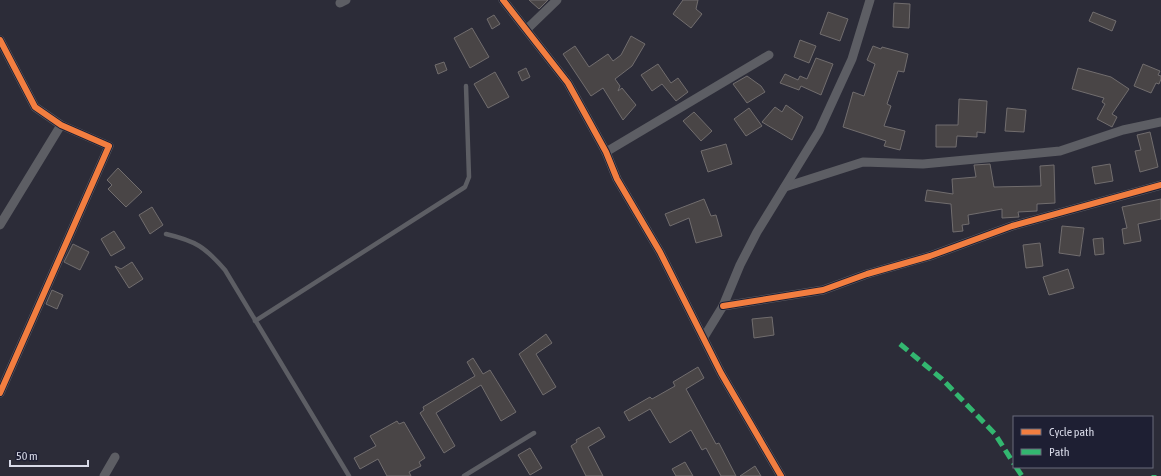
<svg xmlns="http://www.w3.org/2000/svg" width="1161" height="476" font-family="'Asap Condensed',sans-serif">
<rect width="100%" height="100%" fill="#2c2c38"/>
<g fill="#494546" stroke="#716d6e">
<path d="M529 0H548L539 9Z"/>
<path d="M683 0H698L696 9 702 14 691 28 673 14Z"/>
<path d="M894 3 910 4 909 28 893 27Z"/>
<path d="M828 12 848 19 840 41 820 34Z"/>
<path d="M1093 12 1116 21 1112 31 1089 21Z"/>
<path d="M494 15 500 24 492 29 487 19Z"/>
<path d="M472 28 489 57 470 68 454 38Z"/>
<path d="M631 36 645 44 632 66 615 79 620 86 618 91 622 88 636 105 623 120 603 88 591 96 563 54 575 46 589 67 608 54 613 61 621 55Z"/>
<path d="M800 40 816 46 809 63 794 57Z"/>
<path d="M873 46 881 49 882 47 908 54 904 72 898 71 887 104 891 106 884 126 905 131 900 150 884 146 886 141 843 127 853 92 864 96 875 64 867 60Z"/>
<path d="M816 58 833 64 821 95 801 86 799 90 780 83 785 74 798 80 800 76 807 79Z"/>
<path d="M444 62 447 70 438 74 435 65Z"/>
<path d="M658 64 671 83 678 78 688 92 676 101 662 84 652 91 641 75Z"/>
<path d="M1143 64 1160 71 1158 75 1161 76V79L1159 84 1156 83 1151 93 1134 86Z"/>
<path d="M526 68 530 77 522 81 518 72Z"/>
<path d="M1078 68 1111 77 1129 89 1112 114 1117 117 1112 127 1097 119 1105 104 1102 102 1104 98 1072 89Z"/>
<path d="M495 72 509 97 488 108 474 84Z"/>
<path d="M747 76 761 86 765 92 747 103 733 84Z"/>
<path d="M959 99 987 101 985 133 977 132V137L957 136 956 147H936V125H958Z"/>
<path d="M786 105 803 117 792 140 762 122 775 107 782 112Z"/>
<path d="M749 108 762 126 746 136 734 119Z"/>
<path d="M1007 108 1026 110 1024 132 1005 131Z"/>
<path d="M694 112 712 131 701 141 683 121Z"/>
<path d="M1150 132 1158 167 1140 172 1135 151 1141 150 1137 135Z"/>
<path d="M726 144 732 164 708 172 701 151Z"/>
<path d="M990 164 994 187 1041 186 1040 166 1054 165 1055 203 1037 204V211L1018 212 1019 217 1002 218V209L968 215 969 224 962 225 963 231 953 232 951 204 925 201 927 190 953 194 952 179 976 177 974 165Z"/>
<path d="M1110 164 1113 181 1095 184 1092 167Z"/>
<path d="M118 168 142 192 126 207 108 189 112 185 107 180Z"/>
<path d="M704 199 711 216 716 215 722 236 696 243 689 218 670 226 665 214Z"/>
<path d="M1161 199V219L1138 224 1141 241 1124 244 1122 229 1127 228 1122 207Z"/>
<path d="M152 207 163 225 150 234 139 215Z"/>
<path d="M1062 226 1084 228 1080 256 1059 253Z"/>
<path d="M114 231 125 248 111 256 101 239Z"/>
<path d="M1103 238 1104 254 1095 255 1093 239Z"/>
<path d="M1040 243 1043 266 1026 268 1023 245Z"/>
<path d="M73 244 89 252 80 270 64 262Z"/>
<path d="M132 262 143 279 129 288 115 266 121 269Z"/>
<path d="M1068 269 1074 288 1049 295 1043 277Z"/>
<path d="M52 290 63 295 57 309 46 304Z"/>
<path d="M772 317 774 335 754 338 752 319Z"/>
<path d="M546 334 552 343 536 354 556 387 543 395 519 354Z"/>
<path d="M473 358 483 374 490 370 516 412 501 421 481 385 436 413 455 446 444 453 420 413 424 410 423 407 475 376 467 362Z"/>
<path d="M698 367 704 378 686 389 716 444 719 443 736 476H721L706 448 702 450 691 430 670 443 650 409 629 421 624 412 650 397 652 399 675 386 673 382Z"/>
<path d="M397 421 399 424 404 422 425 458 419 462 421 466 409 472 411 476H387L378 459 360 469 354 458 376 446 370 436Z"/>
<path d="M599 427 605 437 588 447 603 476H586L571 446 577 442 576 440Z"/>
<path d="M530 448 542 468 530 475 518 455Z"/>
<path d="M685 462 693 476H676L672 469Z"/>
<path d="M755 466 761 476H740Z"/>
</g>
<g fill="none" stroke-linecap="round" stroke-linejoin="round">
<g stroke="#5d5e64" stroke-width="4.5">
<path d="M166 234C196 241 205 247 225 270L349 476"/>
<path d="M255 321 465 187 469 177 466 86"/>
<path d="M464 476 534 433"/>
</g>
<g stroke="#5d5e64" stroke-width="9">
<path d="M503 0 568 83 606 152 617 179 660 252 721 373 781 476"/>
<path d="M340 3 346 0"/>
<path d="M527 29 557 0"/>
<path d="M0 40 35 107 61 125 109 146 0 393"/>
<path d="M606 152 769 55"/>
<path d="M785 187 863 162 923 164 1060 151 1123 130 1161 122"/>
<path d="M0 225 61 125"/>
<path d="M723 306 823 290 867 274 930 256 1012 226 1161 185"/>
<path d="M704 337 723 306 740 265 757 232 819 131 852 59 870 0"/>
<path d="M104 476 115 457"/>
</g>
<g stroke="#33b770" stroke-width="5" stroke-dasharray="10 5" stroke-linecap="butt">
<path d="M900 344 942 379 995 434 1014 464"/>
<path d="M1016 467 1022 476"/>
<path d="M1154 476V475"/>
</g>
<defs>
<g id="cycleway">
<path d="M503 0 568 83 606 152 617 179 660 252 721 373 781 476"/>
<path d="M0 40 35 107 61 125 109 146 0 393"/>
<path d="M723 306 823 290 867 274 930 256 1012 226 1161 185"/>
</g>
</defs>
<use href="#cycleway" stroke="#1e1f33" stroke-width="8"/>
<use href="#cycleway" stroke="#f27e40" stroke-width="6"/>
</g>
<rect x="1013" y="416" width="140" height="52" fill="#1e1f33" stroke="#686a7b"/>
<rect x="1021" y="429" width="20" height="6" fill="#f27e40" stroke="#686a7b"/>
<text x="1049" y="436" font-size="12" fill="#d8dae8">Cycle path</text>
<rect x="1021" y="449" width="20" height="6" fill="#33b770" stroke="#686a7b"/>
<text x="1049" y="456" font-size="12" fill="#d8dae8">Path</text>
<path d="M10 460v6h78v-6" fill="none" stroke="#d8dae8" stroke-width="2"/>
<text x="16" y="460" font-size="12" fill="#d8dae8" stroke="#1e1f33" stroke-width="3" paint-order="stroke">50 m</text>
</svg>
